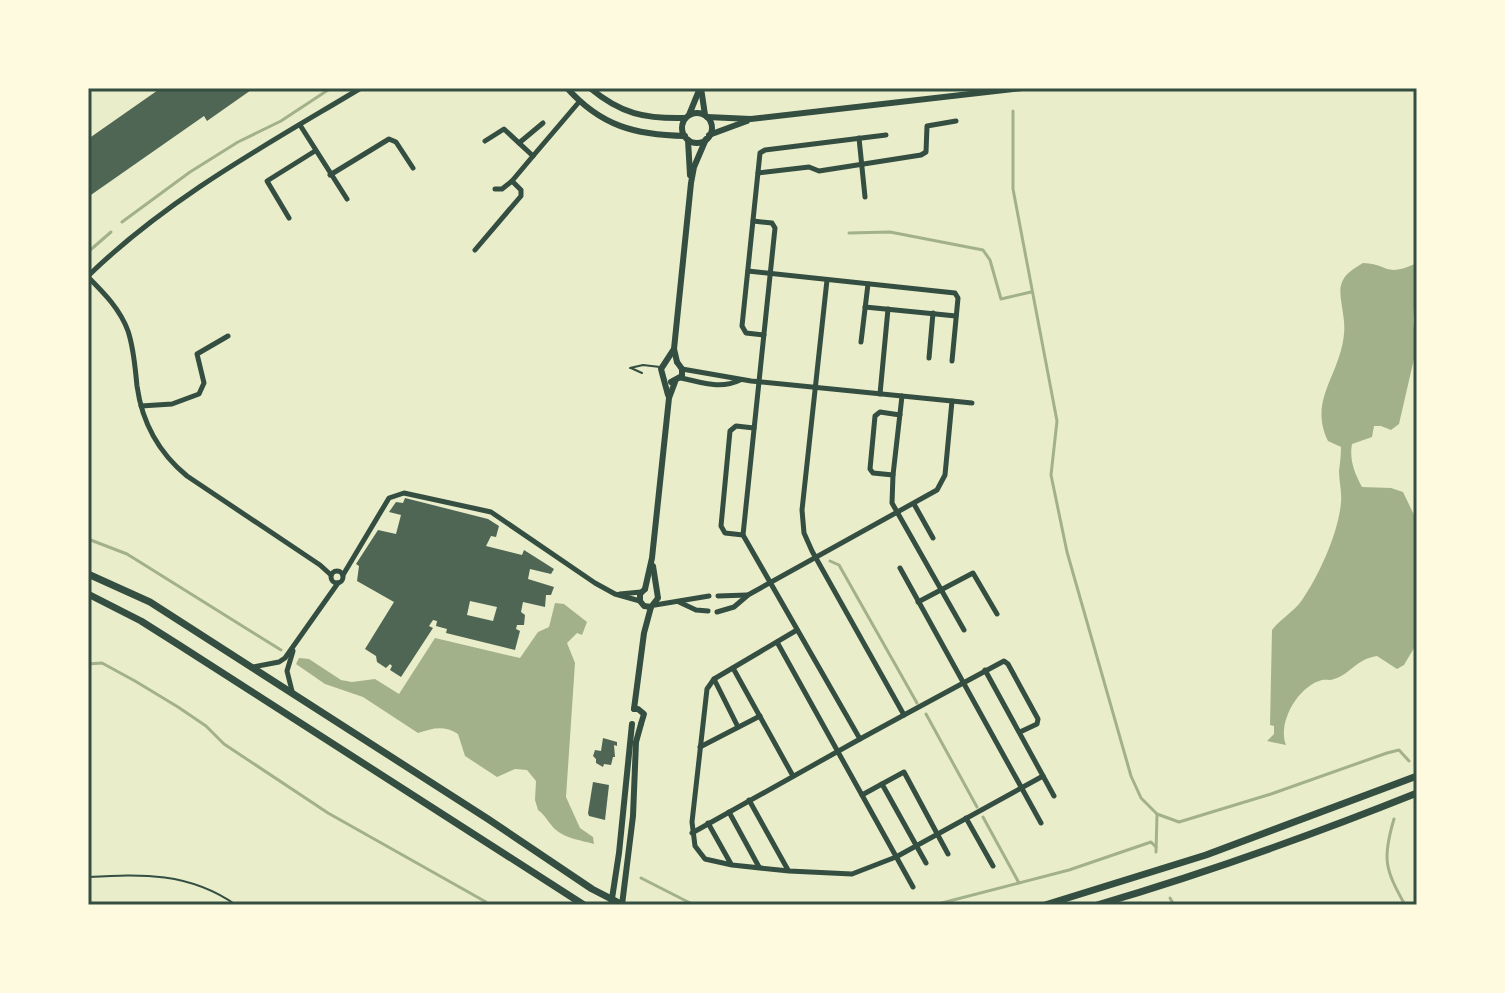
<svg xmlns="http://www.w3.org/2000/svg" width="1505" height="993" font-family="'Fira Sans',sans-serif">
<rect width="100%" height="100%" fill="#e9edc9"/>
<g fill="#a3b18a">
<path d="M1363 263C1390 264 1384 278 1417 263L1413 320 1416 350 1399 424 1391 430 1381 426H1374L1372 437 1352 444C1349 460 1355 474 1362 487L1391 488 1403 492 1417 521V643L1404 665 1397 669 1377 656C1356 659 1351 674 1334 679 1330 681 1326 679 1322 680 1298 686 1277 723 1286 745L1267 741 1274 734V726L1270 725 1272 630C1281 618 1294 612 1302 600 1319 576 1339 531 1341 502 1342 492 1339 481 1339 471 1340 463 1341 455 1341 447L1328 441C1308 400 1340 376 1344 334 1346 318 1338 296 1341 285 1344 274 1353 269 1363 263Z"/>
<path d="M555 603 564 604 587 622 582 635 577 633 567 643 575 663 566 797 580 828 593 837 594 844C583 841 565 838 556 830 549 824 547 817 538 810L535 800 536 781 527 770 515 769 497 777 465 756 458 734C444 725 433 728 418 733L363 697 325 684 296 664 299 658 309 659 341 680 352 682 375 679 399 694 435 638 520 658 538 632 549 627Z"/>
</g>
<g fill="none" stroke-linecap="round" stroke-linejoin="round">
<g stroke="#a3b18a" stroke-width="3">
<path d="M1013 111V189L1057 421 1051 475 1067 552 1131 776 1141 798 1157 814 1179 822 1271 794 1387 753 1399 750 1409 761"/>
<path d="M122 222 190 172 238 142 281 121 331 88"/>
<path d="M849 233 890 232 983 250 990 260 1001 299 1031 292"/>
<path d="M88 252 111 232"/>
<path d="M88 539 127 554 281 650"/>
<path d="M830 561 839 565 917 703"/>
<path d="M88 664 102 663 135 681 178 707 206 726 224 744 328 813 486 902V905"/>
<path d="M926 714 977 807"/>
<path d="M983 817 1019 883"/>
<path d="M1394 819C1382 859 1385 869 1405 905"/>
<path d="M1156 852 1157 814"/>
<path d="M641 878 694 905"/>
<path d="M1170 898 1174 905"/>
<path d="M934 905 1069 870 1151 842 1156 847"/>
</g>
</g>
<g fill="#4f6655" fill-rule="evenodd">
<path d="M161 88H254L207 121 204 116 88 197V139Z"/>
<path d="M405 498 488 519 499 526 496 537 491 536 486 546 522 555 524 550 554 569 551 574 530 569 528 579 554 587 551 595H546L545 607 523 602 521 612 525 615 524 625H517L516 629 520 631 515 650 446 633 447 629 436 626 437 621 433 620 429 626 433 628 401 677 390 670 392 666 390 664 386 668 377 662 376 656 365 649 394 602 357 581 359 566 356 564 378 530 396 534 401 515 389 512 396 502 403 503ZM470 601 497 607 493 621 467 615Z"/>
<path d="M603 738 617 742V746L614 745 615 757H613L611 765 604 764 603 767 596 763V759L593 756 595 750 601 751Z"/>
<path d="M593 782 609 785 605 820 589 816 588 813Z"/>
</g>
<g fill="none" stroke-linecap="round" stroke-linejoin="round">
<path stroke="#344e41" stroke-width="2" d="M88 877C142 874 189 872 236 905"/>
<g stroke="#344e41" stroke-width="2">
<path d="M630 368 643 365 660 367"/>
<path d="M631 368 642 373"/>
</g>
<g stroke="#344e41" stroke-width="5">
<path d="M300 125 347 199"/>
<path d="M859 138 865 197"/>
<path d="M485 141 504 129 533 156 579 102"/>
<path d="M519 143 543 123"/>
<path d="M758 173 809 167 819 171 921 155 926 152 927 126 956 121"/>
<path d="M330 175 389 139 396 142 413 168"/>
<path d="M495 189H502L512 181"/>
<path d="M289 218 267 181 315 151"/>
<path d="M475 250 521 196V190L512 181 533 156"/>
<path d="M748 271 955 293 958 298 952 361"/>
<path d="M88 276C168 198 266 145 361 88"/>
<path d="M88 277C104 293 120 309 128 331 134 349 135 367 137 386 142 422 159 453 187 476L320 565 331 575"/>
<path d="M827 280 802 510 804 533 812 551 904 715 860 739"/>
<path d="M865 307 956 316"/>
<path d="M764 335 746 333 742 326 760 153 765 150 886 135"/>
<path d="M861 342 868 284"/>
<path d="M929 358 933 313"/>
<path d="M682 369 751 381 972 403"/>
<path d="M681 378C701 382 720 390 740 380"/>
<path d="M880 394 888 309"/>
<path d="M902 396 893 475 892 503 964 630"/>
<path d="M141 406 172 404 199 394 204 383 197 354 228 336"/>
<path d="M893 475 873 473 870 469 875 416 880 412 900 415"/>
<path d="M914 504 933 538"/>
<path d="M743 535 725 533 721 526 730 431 736 426 754 428"/>
<path d="M900 568 1041 823"/>
<circle cx="337" cy="577" r="6"/>
<path d="M343 575 389 498 404 493 491 512 595 583 615 594 640 601"/>
<path d="M620 594 641 592"/>
<path d="M718 596 747 595"/>
<path d="M679 602 696 610 708 611"/>
<path d="M918 602 973 573 997 614"/>
<path d="M655 605 709 596"/>
<path d="M717 612 734 607 748 595 937 490 945 475 952 401"/>
<path d="M797 630 714 679 707 689 692 822 695 846 705 859 732 865 789 871 852 874 896 857 1043 776"/>
<path d="M777 642 913 887"/>
<path d="M253 667 279 662 285 658 338 583"/>
<path d="M733 668 793 776"/>
<path d="M985 670 1054 796"/>
<path d="M714 679 738 727"/>
<path d="M292 691 287 671 293 651"/>
<path d="M904 715 1004 661 1008 664 1038 719 1037 724 1020 732"/>
<path d="M700 747 760 716"/>
<path d="M862 795 882 784"/>
<path d="M749 800 788 870"/>
<path d="M729 812 759 867"/>
<path d="M966 818 993 866"/>
<path d="M708 823 731 864"/>
<path d="M692 833 860 739 743 535 775 228 772 223 753 221"/>
<path d="M926 863 882 784 904 772 948 854"/>
</g>
<g stroke="#344e41" stroke-width="6">
<path d="M567 88C601 126 635 135 685 136"/>
<path d="M590 88C621 114 645 119 685 118"/>
<path d="M701 88 705 115"/>
<circle cx="697" cy="128" r="15"/>
<path d="M689 115 700 88"/>
<path d="M707 117 751 119 1022 88"/>
<path d="M709 135 747 121"/>
<path d="M688 140 690 175"/>
<path d="M677 362 674 349 691 183 694 167 706 139"/>
<path d="M671 382 682 376V369L677 362"/>
<path d="M668 395 661 369 674 349"/>
<path d="M645 589 652 558 669 398 675 382"/>
<path d="M645 589 640 594V601L644 606 651 607"/>
<path d="M634 709 644 633 651 607 658 598 653 566"/>
<path d="M634 709H638L644 714 641 724"/>
<path d="M611 905 619 853 632 724"/>
<path d="M622 905 633 816 636 742 641 724"/>
</g>
<g stroke="#344e41" stroke-width="7">
<path d="M88 574 150 602 488 819 592 889 623 905"/>
<path d="M88 594 141 621 179 645 584 905"/>
<path d="M1045 905 1206 855 1417 776"/>
<path d="M1097 905C1206 873 1312 835 1417 793"/>
</g>
</g>
<rect width="1505" height="993" fill="none" stroke="#fefae0" stroke-width="180"/>
<rect x="90" y="90" width="1325" height="813" fill="none" stroke="#344e41" stroke-width="3"/>
</svg>
